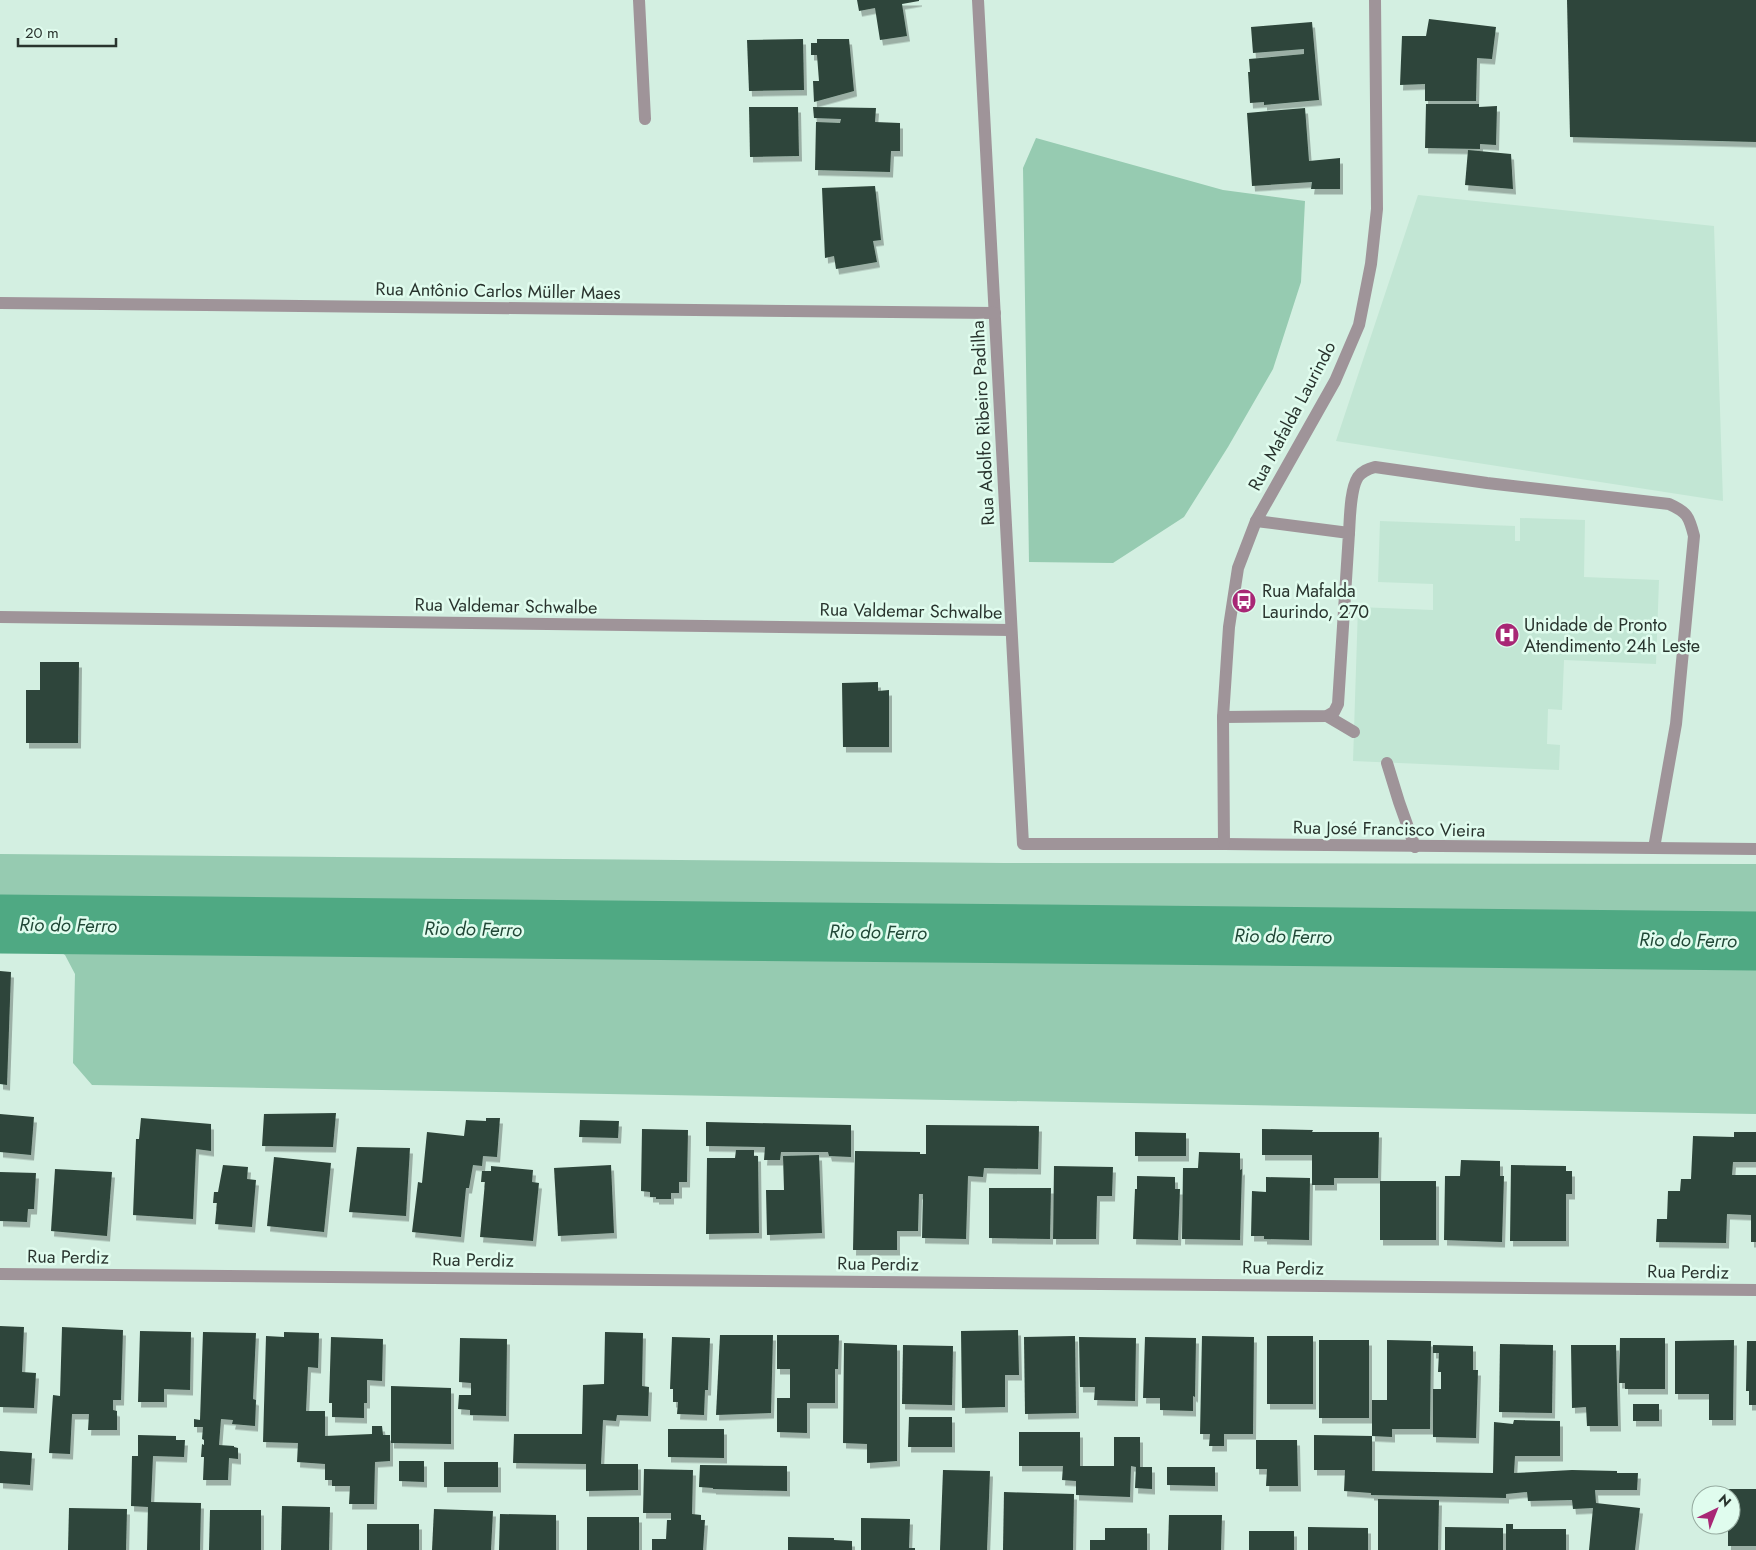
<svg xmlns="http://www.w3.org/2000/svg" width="1756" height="1550" font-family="Jost,sans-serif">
<defs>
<filter id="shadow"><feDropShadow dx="3" dy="5.5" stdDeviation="0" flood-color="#0004"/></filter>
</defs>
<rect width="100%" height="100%" fill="#d3efe1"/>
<g fill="#c2e6d4">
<path d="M1418 195 1714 226 1723 501 1336 441Z"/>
<path d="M1520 518 1585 520 1584 577 1659 580 1656 664 1564 660 1562 710 1548 709 1547 744 1560 745 1559 770 1353 761 1358 607 1433 610V584L1378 582 1380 521 1515 526V541H1520Z"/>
</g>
<g fill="#96cbb1">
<path d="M1036 138 1223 190 1305 201 1301 282 1273 369 1228 447 1184 517 1113 563 1029 562 1023 168Z"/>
<path d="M0 854 1004 863 1756 864V1114L92 1085 73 1063 75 974 65 955 41 940 0 939Z"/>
</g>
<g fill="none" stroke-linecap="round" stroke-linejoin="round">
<path stroke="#4fa983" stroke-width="59" d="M0 924 1756 941"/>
</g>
<g fill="#2e453a" filter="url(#shadow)">
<path d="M857 0H919V1L902 4 907 36 880 40 875 8 859 11Z"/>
<path d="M1567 0H1756V142L1570 137Z"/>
<path d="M1429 19 1496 27 1492 59 1477 58 1476 101H1425V84L1400 85 1402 36H1426Z"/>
<path d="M1312 22 1319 100 1264 105V102L1250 103 1248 72H1250L1249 59 1304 54V49L1253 53 1251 27Z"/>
<path d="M803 39 804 90 749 91 747 40Z"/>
<path d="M817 39H849L854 91 814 102 813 81H819L817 55H811V43H817Z"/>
<path d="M1426 104H1479V107L1497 106 1496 145 1480 144V149L1425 148Z"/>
<path d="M749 107H798L799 156 750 157Z"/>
<path d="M813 107 876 108 875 122 900 123V151H891L890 172 815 170 816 122 840 123 841 119 814 118Z"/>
<path d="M1305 108 1309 161 1340 158V189H1311L1312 182 1252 186 1247 113Z"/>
<path d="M1468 150 1511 154 1513 189 1465 185Z"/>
<path d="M875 186 881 240 873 241 877 262 836 269 834 256 825 258 822 188Z"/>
<path d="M40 662H79L78 743H26V690H40Z"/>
<path d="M878 682V691L889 690V747H843L842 683Z"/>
<path d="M0 971 11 972 7 1085 0 1084Z"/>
<path d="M336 1113 333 1147 262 1146 264 1114Z"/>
<path d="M0 1114 34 1117 31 1155 0 1152Z"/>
<path d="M141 1118 211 1124V1151L196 1149 193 1219 133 1215 136 1139H139Z"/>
<path d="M486 1118H500L497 1157 483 1156 482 1166 473 1165 469 1188H466L461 1237 412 1232 418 1182 422 1183 427 1132 464 1136 466 1120 486 1121Z"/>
<path d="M580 1120 619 1121 618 1138 579 1137Z"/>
<path d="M706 1122 851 1125V1157L829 1156 828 1152H781L780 1160H764L765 1147 706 1146Z"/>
<path d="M926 1125 1039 1126 1038 1169 984 1168 983 1177 968 1176 966 1239 922 1238 923 1194H919L918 1231H897V1250H853L855 1151 920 1152V1154H926Z"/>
<path d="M642 1129 688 1130 687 1182H679V1193H671V1199H656V1197H650V1192L641 1191Z"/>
<path d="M1262 1129 1313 1130 1312 1132H1379L1378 1178H1334V1185H1312V1155H1262Z"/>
<path d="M1135 1132 1186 1133V1156H1135Z"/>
<path d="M1734 1132H1756V1162H1733L1732 1175H1756V1242H1751V1215L1727 1214 1726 1243 1656 1242 1657 1219H1667L1668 1191H1680L1681 1179H1691L1693 1136 1734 1137Z"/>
<path d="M357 1147 410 1148 406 1216 349 1212Z"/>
<path d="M736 1150H754V1156H758L759 1233 706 1234 707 1158H735Z"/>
<path d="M1199 1152 1240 1153V1170L1242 1169 1240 1240 1182 1239 1183 1168H1198Z"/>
<path d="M819 1155 822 1233 767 1235 766 1190H784L783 1156Z"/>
<path d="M274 1157 331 1163 324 1232 267 1226Z"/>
<path d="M1461 1160 1500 1161V1176H1504L1502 1242 1444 1240 1445 1176H1460Z"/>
<path d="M223 1165 248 1167 247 1179 256 1180 252 1227 215 1224 217 1203H213L214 1192H218Z"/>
<path d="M611 1165 614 1233 558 1236 554 1168Z"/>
<path d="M1511 1165 1566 1166V1171H1572V1194H1566V1241H1510Z"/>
<path d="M491 1166 533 1170 532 1182 539 1183 533 1241 480 1237 485 1182H481L482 1171H491Z"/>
<path d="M1054 1166 1113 1167 1112 1196H1097L1096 1239H1053Z"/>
<path d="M55 1169 112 1172 107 1236 51 1231Z"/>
<path d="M0 1172 36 1173 34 1209H28L27 1222 0 1221Z"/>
<path d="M1137 1176 1175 1177V1189H1180L1178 1240 1133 1239 1135 1189H1137Z"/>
<path d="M1266 1177 1310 1178 1309 1240 1264 1239V1236H1251L1252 1191 1266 1192Z"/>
<rect x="1380" y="1181" width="56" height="59"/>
<path d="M989 1188H1051L1050 1239 989 1238Z"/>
<path d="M0 1326 24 1327 22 1372 36 1373 34 1408 0 1407Z"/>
<path d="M62 1327 123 1330 121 1400H113V1410L117 1411V1430H88L89 1414H72L70 1454 49 1453 53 1395 60 1396Z"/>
<path d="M1018 1330 1019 1375H1005V1407L962 1408 961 1331Z"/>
<path d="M140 1331 191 1332 190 1390 164 1389V1402H138Z"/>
<path d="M203 1332 256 1333 253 1399 256 1400 255 1426 232 1424 233 1420 221 1419 219 1445 234 1446V1447L238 1448V1459L229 1458 228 1480H203L204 1457H201L202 1444 204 1445V1440L202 1439 203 1427H194V1419L200 1420Z"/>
<path d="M284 1332 319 1333 318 1368 308 1367 306 1411H325V1436L372 1434V1426H382L383 1435H390V1461L375 1462 374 1504H349L350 1486H332V1480H325V1464L297 1462 298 1443 263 1442 266 1336 284 1337Z"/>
<path d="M605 1332 643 1333 642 1386 649 1387 648 1416 617 1415 616 1421 603 1420 601 1464H638V1490L586 1491V1464L513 1463 514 1434H582L583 1385 604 1384Z"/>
<path d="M720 1335H773L771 1413 716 1415Z"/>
<path d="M777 1335H839L838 1369H835V1403H807V1433L777 1432V1398H790V1369H777Z"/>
<path d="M1075 1336 1076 1413 1025 1414 1024 1337Z"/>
<path d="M1202 1336 1254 1337 1253 1434H1224V1446H1209L1210 1434H1200Z"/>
<rect x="1267" y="1336" width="46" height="68"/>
<path d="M331 1337 383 1339 382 1381 367 1380V1403H364V1418L332 1417V1403H329Z"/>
<path d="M672 1337 710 1338 708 1390H705L704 1415 677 1414 678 1402H673V1389H670Z"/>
<path d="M1079 1337 1136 1338 1135 1401 1094 1400 1095 1387H1080Z"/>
<path d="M1145 1337 1196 1338 1195 1397 1193 1396V1411L1160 1410V1398H1143Z"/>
<path d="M460 1338 507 1339 506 1416 470 1415V1410L458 1409 459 1395H471V1383L459 1382Z"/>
<path d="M1620 1338H1665V1389H1625V1383H1619Z"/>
<rect x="1319" y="1340" width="50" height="78"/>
<path d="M1387 1340 1431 1341 1430 1429H1392V1437L1372 1436V1400H1387Z"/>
<path d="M1734 1340 1733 1420H1709V1394H1675V1341Z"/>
<path d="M1747 1341H1756V1405H1749V1391H1746Z"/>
<path d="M844 1343 897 1345V1461L867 1463V1444L843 1443Z"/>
<path d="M1500 1344 1553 1345 1552 1413 1499 1412Z"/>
<path d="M903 1345 953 1346 952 1405 902 1404Z"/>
<path d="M1433 1345 1473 1346V1370H1478L1476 1438 1433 1437V1389H1441V1372H1438L1439 1353H1433Z"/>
<path d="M1571 1345H1616L1618 1426H1587L1586 1407 1572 1408Z"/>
<path d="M391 1386 451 1388V1444L391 1443Z"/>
<rect x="1633" y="1404" width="26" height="17"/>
<path d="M909 1417H952V1447H908Z"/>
<path d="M1514 1420 1560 1421V1456H1515L1514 1473 1572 1470 1617 1471V1473H1638L1637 1490H1595L1596 1503 1640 1508 1635 1550H1589L1593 1508 1573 1509 1572 1500 1528 1501 1527 1492 1506 1494V1498L1371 1495V1493L1344 1491 1345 1470H1314V1435L1372 1436V1471L1493 1473 1494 1422 1513 1424Z"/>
<path d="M668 1429H724V1458L668 1457Z"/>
<path d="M1019 1432H1080V1466H1114V1437H1140V1467H1152V1489L1135 1488 1136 1467 1131 1466 1130 1497 1076 1495V1481L1062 1480 1063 1466H1019Z"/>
<path d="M138 1435 176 1436V1440H185L184 1457 153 1456 151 1502 201 1503 200 1550H147L148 1507 131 1506 132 1456H138Z"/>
<path d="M1256 1440H1297L1298 1486H1266L1267 1469H1256Z"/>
<path d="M0 1451 32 1453 30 1485 0 1483Z"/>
<path d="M399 1461H424V1482L399 1481Z"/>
<rect x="444" y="1462" width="54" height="25"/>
<path d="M700 1465 787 1466V1491L713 1489V1488L699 1487Z"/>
<path d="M1167 1467H1215V1486L1167 1485Z"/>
<path d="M644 1469 693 1470 692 1514 701 1515V1520H705L703 1550H652V1539H666L667 1520H671V1513H643Z"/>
<path d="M943 1470 990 1471 987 1550H940Z"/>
<path d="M1728 1489H1756V1546H1728V1525H1731V1495H1728Z"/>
<path d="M1004 1492 1074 1494 1073 1550H1003Z"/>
<path d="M1378 1499 1439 1500 1438 1550H1378Z"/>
<path d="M282 1506 330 1507 329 1550H281Z"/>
<path d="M69 1508 127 1509 126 1550H68Z"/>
<path d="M434 1509 493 1511 491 1550H432Z"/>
<path d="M210 1510H261V1550H209Z"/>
<path d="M500 1514 556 1515V1550H499Z"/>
<path d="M1169 1515H1222L1221 1550H1168Z"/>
<rect x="587" y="1517" width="52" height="33"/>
<path d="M861 1518 910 1519 909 1548H915V1550H861Z"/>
<rect x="367" y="1524" width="52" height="26"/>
<path d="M1506 1524H1513V1529H1566V1550H1506Z"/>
<path d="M1308 1527 1368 1528V1550H1308Z"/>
<path d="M1445 1527 1503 1528V1550H1445Z"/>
<path d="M1105 1528H1147V1550H1090V1540H1105Z"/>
<rect x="1249" y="1531" width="45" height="19"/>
<path d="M788 1537 834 1538V1540L852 1541V1550H788Z"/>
</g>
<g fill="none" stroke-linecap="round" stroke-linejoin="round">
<g stroke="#9f9499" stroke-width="12">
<path d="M1349 533C1350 518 1350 489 1358 477 1362 471 1368 469 1375 467L1487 483 1669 504C1687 512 1689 516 1694 536L1676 724 1654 848"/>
<path d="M1327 716 1354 732"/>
<path d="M1223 717 1327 716 1334 712 1338 704 1349 533 1256 521"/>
<path d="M1387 763 1399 802 1415 847"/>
</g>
<g stroke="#9f9499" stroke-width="12">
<path d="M639 0 645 119"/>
<path d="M978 0 1023 844H1224L1756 849"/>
<path d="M0 303 995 313"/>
<path d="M0 617 1011 630"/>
<path d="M1224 844 1223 717 1229 627 1238 568 1256 521 1335 381 1359 325 1371 264 1377 209 1375 0"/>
<path d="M0 1274 1756 1290"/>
</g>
</g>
<defs>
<symbol id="bus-disc" viewBox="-11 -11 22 22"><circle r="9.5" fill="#a82775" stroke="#e0fcee"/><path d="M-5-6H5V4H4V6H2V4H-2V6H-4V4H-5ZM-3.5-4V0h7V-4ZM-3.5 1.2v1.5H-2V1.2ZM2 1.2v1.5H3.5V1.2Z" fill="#fff"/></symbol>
<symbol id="hospital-disc" viewBox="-11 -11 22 22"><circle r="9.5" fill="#a82775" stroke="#e0fcee"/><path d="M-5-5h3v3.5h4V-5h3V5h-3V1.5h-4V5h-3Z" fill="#fff"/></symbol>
</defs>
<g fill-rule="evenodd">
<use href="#bus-disc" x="1230" y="587" width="28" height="28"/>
<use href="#hospital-disc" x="1493" y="621" width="28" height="28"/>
</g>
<g text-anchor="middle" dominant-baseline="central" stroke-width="5" stroke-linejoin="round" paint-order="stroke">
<g font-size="18" fill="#29342e" stroke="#e0fcee">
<text transform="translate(498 291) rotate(1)">Rua Antônio Carlos Müller Maes</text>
<text transform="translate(1292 416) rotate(-62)">Rua Mafalda Laurindo</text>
<text transform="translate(983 423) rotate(-93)">Rua Adolfo Ribeiro Padilha</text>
<text transform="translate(506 606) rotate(1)">Rua Valdemar Schwalbe</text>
<text transform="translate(911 611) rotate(1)">Rua Valdemar Schwalbe</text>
<text transform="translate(1389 829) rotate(1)">Rua José Francisco Vieira</text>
<text transform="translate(68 1257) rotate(1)">Rua Perdiz</text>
<text transform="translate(473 1260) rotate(1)">Rua Perdiz</text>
<text transform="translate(878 1264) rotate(1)">Rua Perdiz</text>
<text transform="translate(1283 1268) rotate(1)">Rua Perdiz</text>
<text transform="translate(1688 1272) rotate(1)">Rua Perdiz</text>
</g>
<g font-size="18" fill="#29342e" stroke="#e0fcee" text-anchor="start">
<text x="1262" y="591">Rua Mafalda<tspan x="1262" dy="21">Laurindo, 270</tspan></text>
<text x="1524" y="625">Unidade de Pronto<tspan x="1524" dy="21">Atendimento 24h Leste</tspan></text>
</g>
<g font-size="19" font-style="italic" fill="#214837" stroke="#e0fcee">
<text transform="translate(68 925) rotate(1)">Rio do Ferro</text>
<text transform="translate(473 929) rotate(1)">Rio do Ferro</text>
<text transform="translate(878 932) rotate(1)">Rio do Ferro</text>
<text transform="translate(1283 936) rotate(1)">Rio do Ferro</text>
<text transform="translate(1688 940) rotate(1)">Rio do Ferro</text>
</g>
</g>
<g transform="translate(1716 1510) rotate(43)"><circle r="24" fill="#e0fcee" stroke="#97aca1"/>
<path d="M0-4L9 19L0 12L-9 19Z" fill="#a82775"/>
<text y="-8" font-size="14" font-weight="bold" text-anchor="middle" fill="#29342e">N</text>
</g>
<path d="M18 38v8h98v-8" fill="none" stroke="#29342e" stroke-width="2.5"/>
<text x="25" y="38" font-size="15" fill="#29342e" stroke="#e0fcee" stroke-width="4" paint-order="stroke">20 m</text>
</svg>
